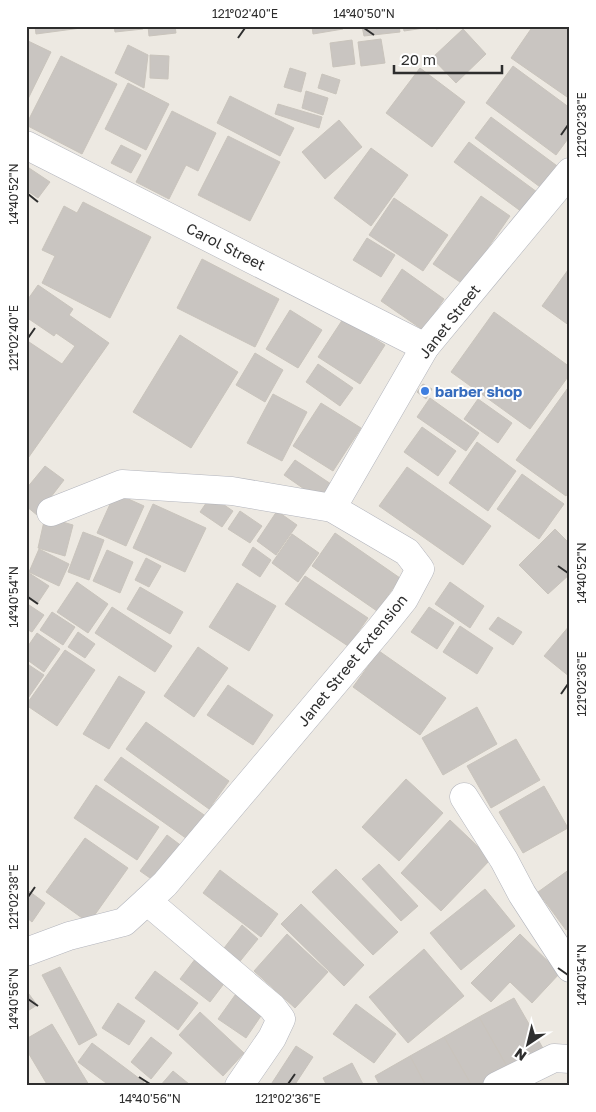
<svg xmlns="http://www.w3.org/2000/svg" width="596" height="1112" font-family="'Golos Text',sans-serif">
<rect width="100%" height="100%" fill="#ede9e2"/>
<g fill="#c9c5c1" stroke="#c9c4bc">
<path d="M35 26H96L36 34Z"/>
<path d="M114 26H143V29L115 32Z"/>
<path d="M148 26H175L176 33 149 36Z"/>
<path d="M312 26H343V29L313 34Z"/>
<path d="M362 26H399L400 32 364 36Z"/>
<path d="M403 26H431V27L404 31Z"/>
<path d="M436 26H456L436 29Z"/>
<path d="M533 26H570V99L511 58Z"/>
<path d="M463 29 486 54 456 83 432 58Z"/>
<path d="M381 39 385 63 361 66 358 42Z"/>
<path d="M26 40 51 52 26 103Z"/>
<path d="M352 40 355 64 333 67 330 43Z"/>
<path d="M128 45 148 55 144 88 115 73Z"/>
<path d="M150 55 169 56 168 79 150 78Z"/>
<path d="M61 56 117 84 82 154 26 125Z"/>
<path d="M513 66 570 108V136L556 155 486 103Z"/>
<path d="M290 68 306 73 301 92 284 87Z"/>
<path d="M420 68 465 102 432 147 386 113Z"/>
<path d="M322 74 340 80 336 94 318 88Z"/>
<path d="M128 83 169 104 146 150 105 129Z"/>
<path d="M306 91 328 98 323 115 302 108Z"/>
<path d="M230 96 294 128 280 156 217 123Z"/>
<path d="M278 104 322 117 319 128 275 114Z"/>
<path d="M172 111 216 133 198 171 186 165 169 199 136 182Z"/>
<path d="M491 117 564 171 548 193 475 138Z"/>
<path d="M339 120 362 147 325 179 302 152Z"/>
<path d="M228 136 280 162 250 221 198 195Z"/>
<path d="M469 142 537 192 522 212 454 162Z"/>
<path d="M121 145 141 155 131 173 111 163Z"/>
<path d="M371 148 408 175 371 226 334 198Z"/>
<path d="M26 166 50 182 38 198 26 190Z"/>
<path d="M481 196 510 216 463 284 433 264Z"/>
<path d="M394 198 448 235 423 271 369 235Z"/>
<path d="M83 202 151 237 110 318 42 283 55 256 42 250 64 206 77 213Z"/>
<path d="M367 238 395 255 381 277 353 260Z"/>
<path d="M202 259 279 299 255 347 177 308Z"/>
<path d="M402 269 444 299 423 330 381 301Z"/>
<path d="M568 270 570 271V326L542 306Z"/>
<path d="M38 285 73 309 69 315 109 343 26 461V340L62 364 75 346 56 333 54 336 26 317V302Z"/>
<path d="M290 310 322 330 298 368 266 349Z"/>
<path d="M494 312 570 367V374L530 429 451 372Z"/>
<path d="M343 319 385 345 360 384 318 357Z"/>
<path d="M180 335 238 372 191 448 133 412Z"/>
<path d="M255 353 283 370 265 402 236 385Z"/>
<path d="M318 364 353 388 340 406 306 382Z"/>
<path d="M423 384 432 389 426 399 417 392Z"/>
<path d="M570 385V490L566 496 516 460Z"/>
<path d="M273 394 307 412 282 461 247 443Z"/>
<path d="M430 398 479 433 466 451 417 417Z"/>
<path d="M478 399 512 423 498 443 464 419Z"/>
<path d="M321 403 361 428 333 471 293 446Z"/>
<path d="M422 427 456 451 438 476 404 452Z"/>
<path d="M477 442 516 471 488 511 449 483Z"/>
<path d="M295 460 331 484 320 500 284 475Z"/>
<path d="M45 466 64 480 37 515 26 506V489Z"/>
<path d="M407 467 491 526 463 565 379 506Z"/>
<path d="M522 474 564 504 539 539 497 509Z"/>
<path d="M115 493 144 506 126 546 97 533Z"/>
<path d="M211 496 233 511 222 527 200 512Z"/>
<path d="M153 504 206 528 185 572 133 548Z"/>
<path d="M240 511 262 526 250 543 228 529Z"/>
<path d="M277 511 297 525 276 555 257 541Z"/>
<path d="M45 517 73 525 65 556 38 548Z"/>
<path d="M555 529 570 544V574L548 594 519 565Z"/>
<path d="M83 532 104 540 89 580 68 572Z"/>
<path d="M335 533 400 578 377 611 312 566Z"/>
<path d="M292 534 319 553 298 582 272 563Z"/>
<path d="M253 547 271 560 260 577 242 565Z"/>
<path d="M39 549 69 564 59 586 29 572Z"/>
<path d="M107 550 133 562 120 593 93 581Z"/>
<path d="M146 558 161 566 149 587 135 580Z"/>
<path d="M26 571 49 586 37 604 26 597Z"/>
<path d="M305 576 368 618 348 646 285 604Z"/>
<path d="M77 582 108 604 88 633 57 612Z"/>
<path d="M450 582 484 606 470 628 435 604Z"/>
<path d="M237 583 276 606 249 651 209 627Z"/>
<path d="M140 587 183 612 170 634 127 609Z"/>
<path d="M26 603 44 615 32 632 26 629Z"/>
<path d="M112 607 172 646 155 672 95 633Z"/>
<path d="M429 607 454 623 437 649 411 632Z"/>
<path d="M52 612 75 627 63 645 40 630Z"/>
<path d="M498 617 522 632 513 645 489 629Z"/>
<path d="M570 625V677L544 656Z"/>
<path d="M460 626 493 648 477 674 443 652Z"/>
<path d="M78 632 95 644 85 658 68 647Z"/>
<path d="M37 633 60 649 44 672 26 659V649Z"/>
<path d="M198 647 228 668 194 717 164 696Z"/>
<path d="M65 650 95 670 57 726 26 705Z"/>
<path d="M379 651 446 698 420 735 353 687Z"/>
<path d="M26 663 44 675 26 701Z"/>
<path d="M119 676 145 692 109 749 83 734Z"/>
<path d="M228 685 273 715 253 745 207 715Z"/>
<path d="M477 707 497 744 443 775 422 738Z"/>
<path d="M146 722 229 781 209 809 126 749Z"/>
<path d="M516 739 540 780 491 808 467 766Z"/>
<path d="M121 757 207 817 190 841 104 780Z"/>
<path d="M406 779 443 813 399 861 362 827Z"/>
<path d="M96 785 159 827 137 860 74 818Z"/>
<path d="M544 786 568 828 523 853 499 812Z"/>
<path d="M450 820 491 859 441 911 401 873Z"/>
<path d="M167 835 187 850 160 885 140 871Z"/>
<path d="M85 838 128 868 89 923 46 892Z"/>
<path d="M379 864 418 906 401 921 362 879Z"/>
<path d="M336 869 398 932 373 955 312 892Z"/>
<path d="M570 869V927L566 930 538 892Z"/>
<path d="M220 870 278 914 261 937 203 893Z"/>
<path d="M26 889 45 903 32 922 26 917Z"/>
<path d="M485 889 515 926 461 970 430 933Z"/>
<path d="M301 904 364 965 344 986 281 924Z"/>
<path d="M242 925 258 939 237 965 221 952Z"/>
<path d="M287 934 328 972 295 1008 254 971Z"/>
<path d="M520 934 560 973 532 1003 510 982 491 1002 471 983Z"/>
<path d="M424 949 464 996 408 1043 369 997Z"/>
<path d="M199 954 229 977 210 1002 180 979Z"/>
<path d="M60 967 97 1035 79 1045 42 975Z"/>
<path d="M155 971 198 1003 178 1030 135 998Z"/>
<path d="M26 990 37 1005 26 1012Z"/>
<path d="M238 991 265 1010 246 1038 218 1019Z"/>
<path d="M514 998 544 1050 509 1070 479 1017Z"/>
<path d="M118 1003 145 1021 129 1045 102 1028Z"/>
<path d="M356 1004 396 1034 374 1063 333 1034Z"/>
<path d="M200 1012 244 1053 223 1076 179 1035Z"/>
<path d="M479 1017 509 1070 480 1086H472L444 1037Z"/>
<path d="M52 1024 89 1085 88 1086H48L26 1049V1039Z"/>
<path d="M151 1037 172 1053 151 1079 131 1062Z"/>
<path d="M444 1037 472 1086H426L410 1056Z"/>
<path d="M92 1043 144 1082 141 1086H110L78 1062Z"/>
<path d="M296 1046 313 1057 294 1086H270Z"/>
<path d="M410 1056 426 1086H380L375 1076Z"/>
<path d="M352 1063 364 1086H327L323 1078Z"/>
<path d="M173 1071 189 1084 188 1086H160Z"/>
</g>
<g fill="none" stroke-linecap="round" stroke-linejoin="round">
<defs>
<g id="minor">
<path d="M26 145 425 347"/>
<path d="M332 508 425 347 570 172"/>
<path d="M464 797 504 860 522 894 570 968"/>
<path d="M147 901 272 1007 281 1019 272 1038 239 1086"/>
<path d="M26 952 69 936 124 922 147 901 165 884 380 629 404 599 420 569 407 552 332 508 232 491 122 484 51 512"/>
<path d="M497 1086 554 1058 570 1059"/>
</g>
</defs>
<use href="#minor" stroke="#b2b4bc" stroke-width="29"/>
<use href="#minor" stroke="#fff" stroke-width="28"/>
</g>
<path fill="none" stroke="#2e2e2e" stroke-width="2" d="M364 28 374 35M238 38 245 28M561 135 568 125M28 194 38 202M28 338 35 328M558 566 568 573M28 597 38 604M561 694 568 684M28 897 35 887M558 968 568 975M28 999 38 1006M139 1077 150 1084M288 1084 295 1074"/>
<circle fill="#3f7fe0" stroke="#fff" stroke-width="2" cx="425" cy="391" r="5"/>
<g text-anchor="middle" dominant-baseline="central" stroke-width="4" stroke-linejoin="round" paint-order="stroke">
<g font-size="15" fill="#2e2e2e" stroke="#fff">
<text transform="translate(226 246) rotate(27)">Carol Street</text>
<text transform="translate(449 321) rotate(-52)">Janet Street</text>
<text transform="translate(352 660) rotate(-51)">Janet Street Extension</text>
</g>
<g font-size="15" font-weight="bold" fill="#366cbe" stroke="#fff" text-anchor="start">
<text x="435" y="391">barber shop</text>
</g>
</g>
<rect width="596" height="1112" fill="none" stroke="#ffffff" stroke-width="55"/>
<g transform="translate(528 1044) rotate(215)" stroke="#ffffff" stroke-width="4" paint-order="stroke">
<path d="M0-4L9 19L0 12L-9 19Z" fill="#2e2e2e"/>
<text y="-8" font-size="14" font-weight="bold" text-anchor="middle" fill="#2e2e2e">N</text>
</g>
<path d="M394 65v8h108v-8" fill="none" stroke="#2e2e2e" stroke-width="2.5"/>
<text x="401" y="65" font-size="15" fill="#2e2e2e" stroke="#ffffff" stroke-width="4" paint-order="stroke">20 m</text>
<rect x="28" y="28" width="540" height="1056" fill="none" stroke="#2e2e2e" stroke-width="2"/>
<g font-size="12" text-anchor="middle" fill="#2e2e2e">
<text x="245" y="18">121°02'40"E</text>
<text x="364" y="18">14°40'50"N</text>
<text transform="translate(582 125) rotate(-90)" y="4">121°02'38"E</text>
<text transform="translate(14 194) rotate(-90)" y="4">14°40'52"N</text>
<text transform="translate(14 338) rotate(-90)" y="4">121°02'40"E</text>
<text transform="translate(582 573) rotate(-90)" y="4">14°40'52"N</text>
<text transform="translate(14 597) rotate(-90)" y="4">14°40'54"N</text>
<text transform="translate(582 684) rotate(-90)" y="4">121°02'36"E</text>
<text transform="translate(14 897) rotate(-90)" y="4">121°02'38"E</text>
<text transform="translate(582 975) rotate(-90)" y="4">14°40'54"N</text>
<text transform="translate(14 999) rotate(-90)" y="4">14°40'56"N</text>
<text x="150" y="1103">14°40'56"N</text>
<text x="288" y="1103">121°02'36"E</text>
</g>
</svg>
